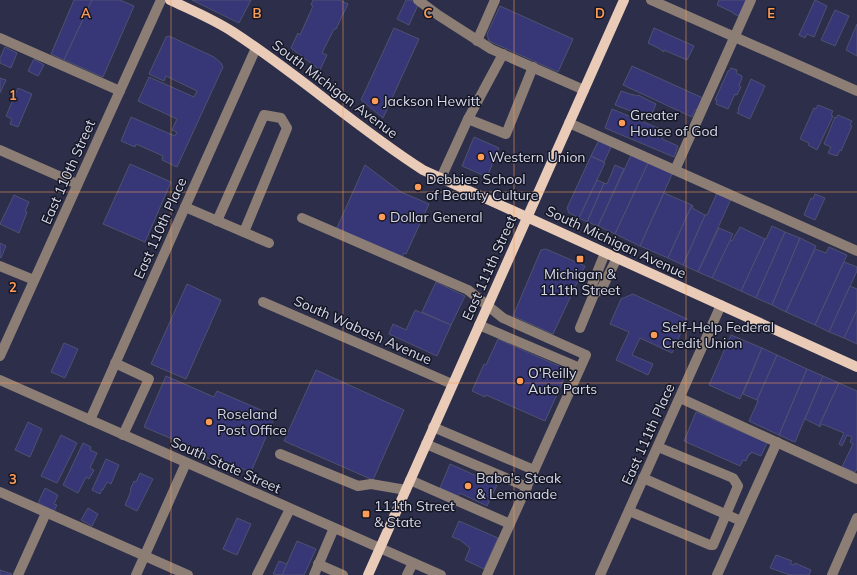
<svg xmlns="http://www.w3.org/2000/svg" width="857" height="575" font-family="Mulish,sans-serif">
<rect width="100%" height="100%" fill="#2c2e4a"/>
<g fill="#373778" stroke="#4f5170">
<path d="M74 0H92L64 60 51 54Z"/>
<path d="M92 0H120L134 6 103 77 64 60Z"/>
<path d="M192 0H251L239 23Z"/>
<path d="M313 0H339L348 4 336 29H334L322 53 327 55 320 70 291 48 298 33 300 35 313 6 311 5Z"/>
<path d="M406 0H411L418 5 409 25 397 19Z"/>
<path d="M719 0H749L739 16 734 14 732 12 717 5Z"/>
<path d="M815 0 827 6 814 37 807 34 805 38 799 35Z"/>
<path d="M500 6 573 39 558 72 489 41 487 34Z"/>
<path d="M835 10 849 16 835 46 821 40Z"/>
<path d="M857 24V56L846 50Z"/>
<path d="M394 28 419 39 383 118 361 100Z"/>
<path d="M654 28 694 46 687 60 664 50V52L658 48 648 43Z"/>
<path d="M169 36 214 57 221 63 223 67 177 167 162 160 163 156 136 144 135 147 121 141 131 117 175 136 177 132 172 130 177 119 138 101 149 77 194 97 197 91 166 76 164 81 149 74 166 37Z"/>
<path d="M5 47 17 53 11 68 0 63V58Z"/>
<path d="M34 59 44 65 38 76 28 71Z"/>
<path d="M632 66 703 98 698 109 695 110 692 117 623 85Z"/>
<path d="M731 68 737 70 736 73 742 76V78L739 86 741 87 737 95 735 94 728 109 716 104 717 100H715L728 71H729Z"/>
<path d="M0 78 6 80 0 93Z"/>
<path d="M751 79 765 86 750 119 737 113 739 110 738 109Z"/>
<path d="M18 88 32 94 18 127 10 124 12 119 6 116Z"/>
<path d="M621 91 633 95V94L636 96 638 95 656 104 650 118 615 105Z"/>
<path d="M818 105 833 111 831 115 833 116 817 150 808 145 809 143 800 139 814 108 816 109Z"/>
<path d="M612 109 665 131 662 139 678 146 674 157 605 128Z"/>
<path d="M838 115 852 121 850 125 852 126 841 151 840 150 837 156 828 153 831 147 824 144 835 117 836 118Z"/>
<path d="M474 137 499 148 487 177 462 166Z"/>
<path d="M600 138 612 145 604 162 591 156Z"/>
<path d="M632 153 649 161 615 234 598 226Z"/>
<path d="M591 156 605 163 579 218 569 213 567 208Z"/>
<path d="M649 161 673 172 640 246 615 234Z"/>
<path d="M130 164 171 182 145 242 103 224Z"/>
<path d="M365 165 401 192 429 204 406 254 404 253 400 261 336 230Z"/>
<path d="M615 165 624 169 598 226 587 222 604 183 607 184Z"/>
<path d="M597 180 604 183 587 222 579 218Z"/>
<path d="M664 193 692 205 668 258 640 246Z"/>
<path d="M717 193 731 199 698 272 683 265 705 215H707Z"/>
<path d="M815 194 825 198 815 220 804 215 811 198 813 199Z"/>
<path d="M14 195 29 202 25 211 27 212 19 233 0 224Z"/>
<path d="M692 205 693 206 692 208 705 215 683 265 668 258Z"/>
<path d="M772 226 785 232 756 298 741 291 765 239H766Z"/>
<path d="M740 227 765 239 741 291 712 278 730 240 732 241Z"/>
<path d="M719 228 733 234 712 278 698 272Z"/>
<path d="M785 232 800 238 772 305 756 298Z"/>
<path d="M800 238 816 246 786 312 772 305Z"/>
<path d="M0 243 6 246 1 258 0 257Z"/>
<path d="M829 247 847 255 815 325 786 312 815 249 826 253Z"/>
<path d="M546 249 585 266 553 334 513 316 541 250Z"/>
<path d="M844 262 857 267V271L829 332 815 325Z"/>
<path d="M436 282 465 296 451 325 422 312Z"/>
<path d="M187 284 221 300 186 379 151 364Z"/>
<path d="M850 286 857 289V310L844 338 829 332Z"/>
<path d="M633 294 687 319 672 353 640 338 632 355 653 364 648 375 616 360 629 332 610 324 621 299Z"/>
<path d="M415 310 451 325 437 356 389 334 393 324 406 330Z"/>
<path d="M857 310V344L844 338Z"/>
<path d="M731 335 762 348 740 399 709 385Z"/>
<path d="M498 339 568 370 545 421 486 395 485 397 472 391 484 364 486 365Z"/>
<path d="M64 343 78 349 65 378 51 372Z"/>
<path d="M762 348 777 355 757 400 743 394Z"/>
<path d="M777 355 807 369 779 435 749 421 758 401 757 400Z"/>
<path d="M807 369 823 376 795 442 779 435Z"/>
<path d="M316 370 404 410 373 480 284 441Z"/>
<path d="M166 376 214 397 217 391 275 416 251 472 241 468 239 472 194 452 196 449 144 427Z"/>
<path d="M823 376 839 383 819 426 805 419Z"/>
<path d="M839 383 857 391V469L855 472 842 467 853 444 850 442 852 437 847 435 842 446 839 444 844 433 822 424 820 427 819 426Z"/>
<path d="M696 412 767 443 761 456 751 452 750 455 749 454 746 461 743 460 740 466 684 441Z"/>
<path d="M28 422 42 429 30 457 15 450Z"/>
<path d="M61 435 77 443 57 483 41 476Z"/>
<path d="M83 443 91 447 90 450 97 453 90 468 94 470 89 479 86 477 78 493 63 485Z"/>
<path d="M106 459 119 465 111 484 107 482 103 490 102 489 100 494 92 490Z"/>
<path d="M450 464 497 485 487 506 460 493 458 496 440 488Z"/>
<path d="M140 473 153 479 137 511 125 505 131 491 130 490 134 481 136 482Z"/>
<path d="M45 488 58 495 54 504 57 505 54 511 38 503Z"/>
<path d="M88 508 98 514 92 526 81 520Z"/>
<path d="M237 518 251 524 237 555 223 549Z"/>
<path d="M459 521 498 538 484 569 465 560 470 548 460 540 452 537Z"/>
<path d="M297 541 316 549 304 575H282Z"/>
<path d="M776 555 792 561 790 564 794 565 795 563 811 570 809 575H790L770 568Z"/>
<path d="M279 561 287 564 282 575 273 574Z"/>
<path d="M0 570 12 574 11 575H0Z"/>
</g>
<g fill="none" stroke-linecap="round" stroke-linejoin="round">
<g stroke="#8c7e75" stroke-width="10">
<path d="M418 0 438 15 491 49 584 90"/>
<path d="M651 0 857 91"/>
<path d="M0 38 120 91"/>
<path d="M477 41 495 0"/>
<path d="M468 119 503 54"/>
<path d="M569 123 857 251"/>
<path d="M0 150 77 184"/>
<path d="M675 170 751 0"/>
<path d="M441 178 468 119 506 134 533 67"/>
<path d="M185 207 269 243"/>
<path d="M302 218 468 290 503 318 586 355 487 575"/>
<path d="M217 221 264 115 281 118 287 128 244 232"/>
<path d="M0 266 34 280"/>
<path d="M594 294 592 285 605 253"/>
<path d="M263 302 452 384"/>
<path d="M479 325 580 368"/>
<path d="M580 328 594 294 602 288 617 258"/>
<path d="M0 356 161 0"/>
<path d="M115 363 149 379 123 435"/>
<path d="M0 380 441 575"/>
<path d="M680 398 857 479"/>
<path d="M90 420 256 48"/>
<path d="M433 427 534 470"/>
<path d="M426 444 527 487"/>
<path d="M280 454 358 486 371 484 406 490"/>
<path d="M643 478 741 521"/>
<path d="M410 480 510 524"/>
<path d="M0 492 188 575"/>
<path d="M629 511 710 545H713L738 486 733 478 658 447"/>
<path d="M318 564 343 575"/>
<path d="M18 575 46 513"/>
<path d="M136 575 186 463"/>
<path d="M257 575 290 509"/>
<path d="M314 575 334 528"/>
<path d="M407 575 413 563"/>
<path d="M600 575 721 305"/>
<path d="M717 575 777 442"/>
<path d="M832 575 857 518"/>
</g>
<g stroke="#e9cbb8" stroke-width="10">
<path d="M170 0C191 10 213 19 233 32 298 74 357 128 423 170L857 367"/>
<path d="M368 575 624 0"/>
</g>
</g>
<path fill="none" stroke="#fe9c57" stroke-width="1" stroke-opacity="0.55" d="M171 0V575M343 0V575M514 0V575M686 0V575M0 192H857M0 383H857"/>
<g fill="#fe9c57" stroke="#161724" stroke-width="1.5">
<circle cx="375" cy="101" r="4"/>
<circle cx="622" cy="123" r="4"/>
<circle cx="481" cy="157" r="4"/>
<circle cx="418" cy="187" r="4"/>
<circle cx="382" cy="217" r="4"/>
<rect x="576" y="255" width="8" height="8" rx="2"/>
<circle cx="654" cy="335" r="4"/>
<circle cx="520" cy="381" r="4"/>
<circle cx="209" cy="422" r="4"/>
<circle cx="468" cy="486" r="4"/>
<rect x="362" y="510" width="8" height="8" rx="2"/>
</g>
<g text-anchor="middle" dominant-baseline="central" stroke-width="3" stroke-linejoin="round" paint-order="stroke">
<g font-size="14" fill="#d6d8eb" stroke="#161724">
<text transform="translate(335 89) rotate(37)">South Michigan Avenue</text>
<text transform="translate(68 172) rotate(-66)">East 110th Street</text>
<text transform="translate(160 228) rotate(-66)">East 110th Place</text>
<text transform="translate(616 242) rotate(25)">South Michigan Avenue</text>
<text transform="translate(489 268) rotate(-66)">East 111th Street</text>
<text transform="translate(363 330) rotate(24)">South Wabash Avenue</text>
<text transform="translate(648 434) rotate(-66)">East 111th Place</text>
<text transform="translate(226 465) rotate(24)">South State Street</text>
</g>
<g font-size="14" fill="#d6d8eb" stroke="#161724" text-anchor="start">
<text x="383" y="101">Jackson Hewitt</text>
<text x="630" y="115">Greater<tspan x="630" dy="16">House of God</tspan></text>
<text x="489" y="157">Western Union</text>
<text x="426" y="179">Debbies School<tspan x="426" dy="16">of Beauty Culture</tspan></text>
<text x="390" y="217">Dollar General</text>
<text x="580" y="274" text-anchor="middle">Michigan &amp;<tspan x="580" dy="16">111th Street</tspan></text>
<text x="662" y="327">Self-Help Federal<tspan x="662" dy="16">Credit Union</tspan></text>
<text x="528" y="373">O'Reilly<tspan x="528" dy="16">Auto Parts</tspan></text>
<text x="217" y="414">Roseland<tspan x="217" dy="16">Post Office</tspan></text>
<text x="476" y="478">Baba's Steak<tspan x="476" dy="16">&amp; Lemonade</tspan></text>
<text x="374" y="506">111th Street<tspan x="374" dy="16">&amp; State</tspan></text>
</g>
</g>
<g font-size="13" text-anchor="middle" font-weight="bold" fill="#fe9c57" stroke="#161724" stroke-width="3" stroke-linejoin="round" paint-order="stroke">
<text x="86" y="18">A</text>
<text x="257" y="18">B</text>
<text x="428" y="18">C</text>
<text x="600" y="18">D</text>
<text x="771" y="18">E</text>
<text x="13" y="100">1</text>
<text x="13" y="292">2</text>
<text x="13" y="484">3</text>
</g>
</svg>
